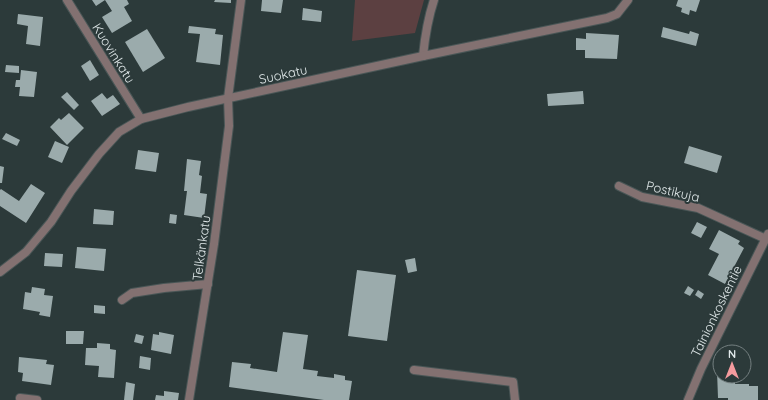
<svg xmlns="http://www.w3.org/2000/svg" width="768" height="400" font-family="Quicksand,sans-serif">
<rect width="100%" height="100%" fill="#2c3a3a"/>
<path fill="#5c4041" d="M355 0H424L415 33 352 41Z"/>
<g fill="#9babac">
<path d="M92 0H127L129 4 124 7 132 21 112 33 102 17 112 11 105 0 96 6Z"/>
<path d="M215 0H231V3L214 2Z"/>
<path d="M262 0H283L281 13 261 11Z"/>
<path d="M678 0H700L696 12 690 10 689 15 681 12 682 8 676 6Z"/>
<path d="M303 8 322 11 321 22 302 20Z"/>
<path d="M18 14 43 17 40 46 26 44 28 26 17 24Z"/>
<path d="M189 26 216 29 215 34 223 35 220 65 196 62 200 34 188 33Z"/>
<path d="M663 27 689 34 690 31 699 34 696 46 661 37Z"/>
<path d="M147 29 165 58 143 72 125 42Z"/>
<path d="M586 33 619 35 617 59 585 58V50H576V38L586 39Z"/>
<path d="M90 60 99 75 90 81 81 66Z"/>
<path d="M6 65 19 66V73L5 72Z"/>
<path d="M21 70 37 72 34 97 19 96 20 87H15L16 80H20Z"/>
<path d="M583 91 584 104 548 106 547 94Z"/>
<path d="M67 92 79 105 74 110 61 97Z"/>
<path d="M102 93 107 99 113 95 120 104 102 116 91 101Z"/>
<path d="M69 113 84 128 67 145 50 127 59 118 61 120Z"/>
<path d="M6 133 20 140 17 146 2 139Z"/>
<path d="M55 141 69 147 62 163 48 157Z"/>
<path d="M689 146 722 156 717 173 684 163Z"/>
<path d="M138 150 159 153 156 172 135 169Z"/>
<path d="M187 159 201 161 199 175 202 176 200 193 207 194 204 218 184 215 187 191H184Z"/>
<path d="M0 166 4 167 2 183H0Z"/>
<path d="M31 184 45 193 26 223 0 206V190L1 189 19 201Z"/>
<path d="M94 209 114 211 113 225 93 224Z"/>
<path d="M170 214 177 215 176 224 169 223Z"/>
<path d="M697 222 707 227 701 238 691 233Z"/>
<path d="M719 230 740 241 738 244 744 248 725 284 708 275 719 254 709 249Z"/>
<path d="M77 247 106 249 104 271 75 268Z"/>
<path d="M45 253 63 254 62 267 44 266Z"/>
<path d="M415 258 417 271 408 273 405 260Z"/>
<path d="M357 270 396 275 387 341 348 336Z"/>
<path d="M688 286 694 290 690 296 684 293Z"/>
<path d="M32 287 45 289 44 295 53 296 50 317 39 315 40 312 23 309 25 292 31 293Z"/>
<path d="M698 290 704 294 701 299 695 295Z"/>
<path d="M94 305 105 306V314L94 313Z"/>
<path d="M66 331H84L83 344H66Z"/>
<path d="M159 332 174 335 171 354 151 350 153 334 159 335Z"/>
<path d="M283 332 308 335 303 369 318 371 317 376 334 378V374L345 376V380L352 381 349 400H324L229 387 232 362 251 364 250 368 277 372Z"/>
<path d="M136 334 144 336 142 344 134 342Z"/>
<path d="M97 343 110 344V349L116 350 114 378 98 377 99 366 85 365 86 348H97Z"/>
<path d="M140 356 151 358 150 370 139 368Z"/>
<path d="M19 357 47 360 46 364 54 365 51 385 22 381 23 373 18 372Z"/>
<path d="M717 371H720V376H735V384H749V386H758V400H728V398H718Z"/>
<path d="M126 382 135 384 133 400H124Z"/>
<path d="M164 391 179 393 178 400H155L156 395 164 396Z"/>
</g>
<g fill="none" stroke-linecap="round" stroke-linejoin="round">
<defs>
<g id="minor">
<path d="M67 0 141 119"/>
<path d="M423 56C425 36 428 18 434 0"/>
<path d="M619 186 642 197 698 208 766 239"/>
<path d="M0 272 26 252 51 222 71 191 99 154 119 132 141 119 188 107 423 56 607 18 617 14 628 0"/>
<path d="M122 300 132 293 164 288 208 284"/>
<path d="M414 370 513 382 515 400"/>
<path d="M20 398 37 400"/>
<path d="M189 400 214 244 229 126 228 98 241 0"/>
</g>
<path id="tertiary" d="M688 400 701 369 768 234"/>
</defs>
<use href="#minor" stroke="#495656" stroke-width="10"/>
<use href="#tertiary" stroke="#495656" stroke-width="10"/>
<use href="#minor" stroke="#837171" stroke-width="8"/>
<use href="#tertiary" stroke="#837171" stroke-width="8"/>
</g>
<g text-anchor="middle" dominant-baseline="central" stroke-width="4" stroke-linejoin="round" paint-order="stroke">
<g font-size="13" fill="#e2eaeb" stroke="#2c3a3a">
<text transform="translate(114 53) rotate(58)">Kuovinkatu</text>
<text transform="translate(283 74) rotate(-12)">Suokatu</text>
<text transform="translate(673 191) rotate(13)">Postikuja</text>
<text transform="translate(201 248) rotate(-82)">Telkänkatu</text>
<text transform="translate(716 311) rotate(-64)">Tainionkoskentie</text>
</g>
</g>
<g transform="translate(732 364)"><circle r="19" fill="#2c3a3a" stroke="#758081"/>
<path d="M0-3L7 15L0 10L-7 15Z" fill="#f59b9e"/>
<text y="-6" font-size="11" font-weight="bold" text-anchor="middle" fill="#e2eaeb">N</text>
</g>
</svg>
